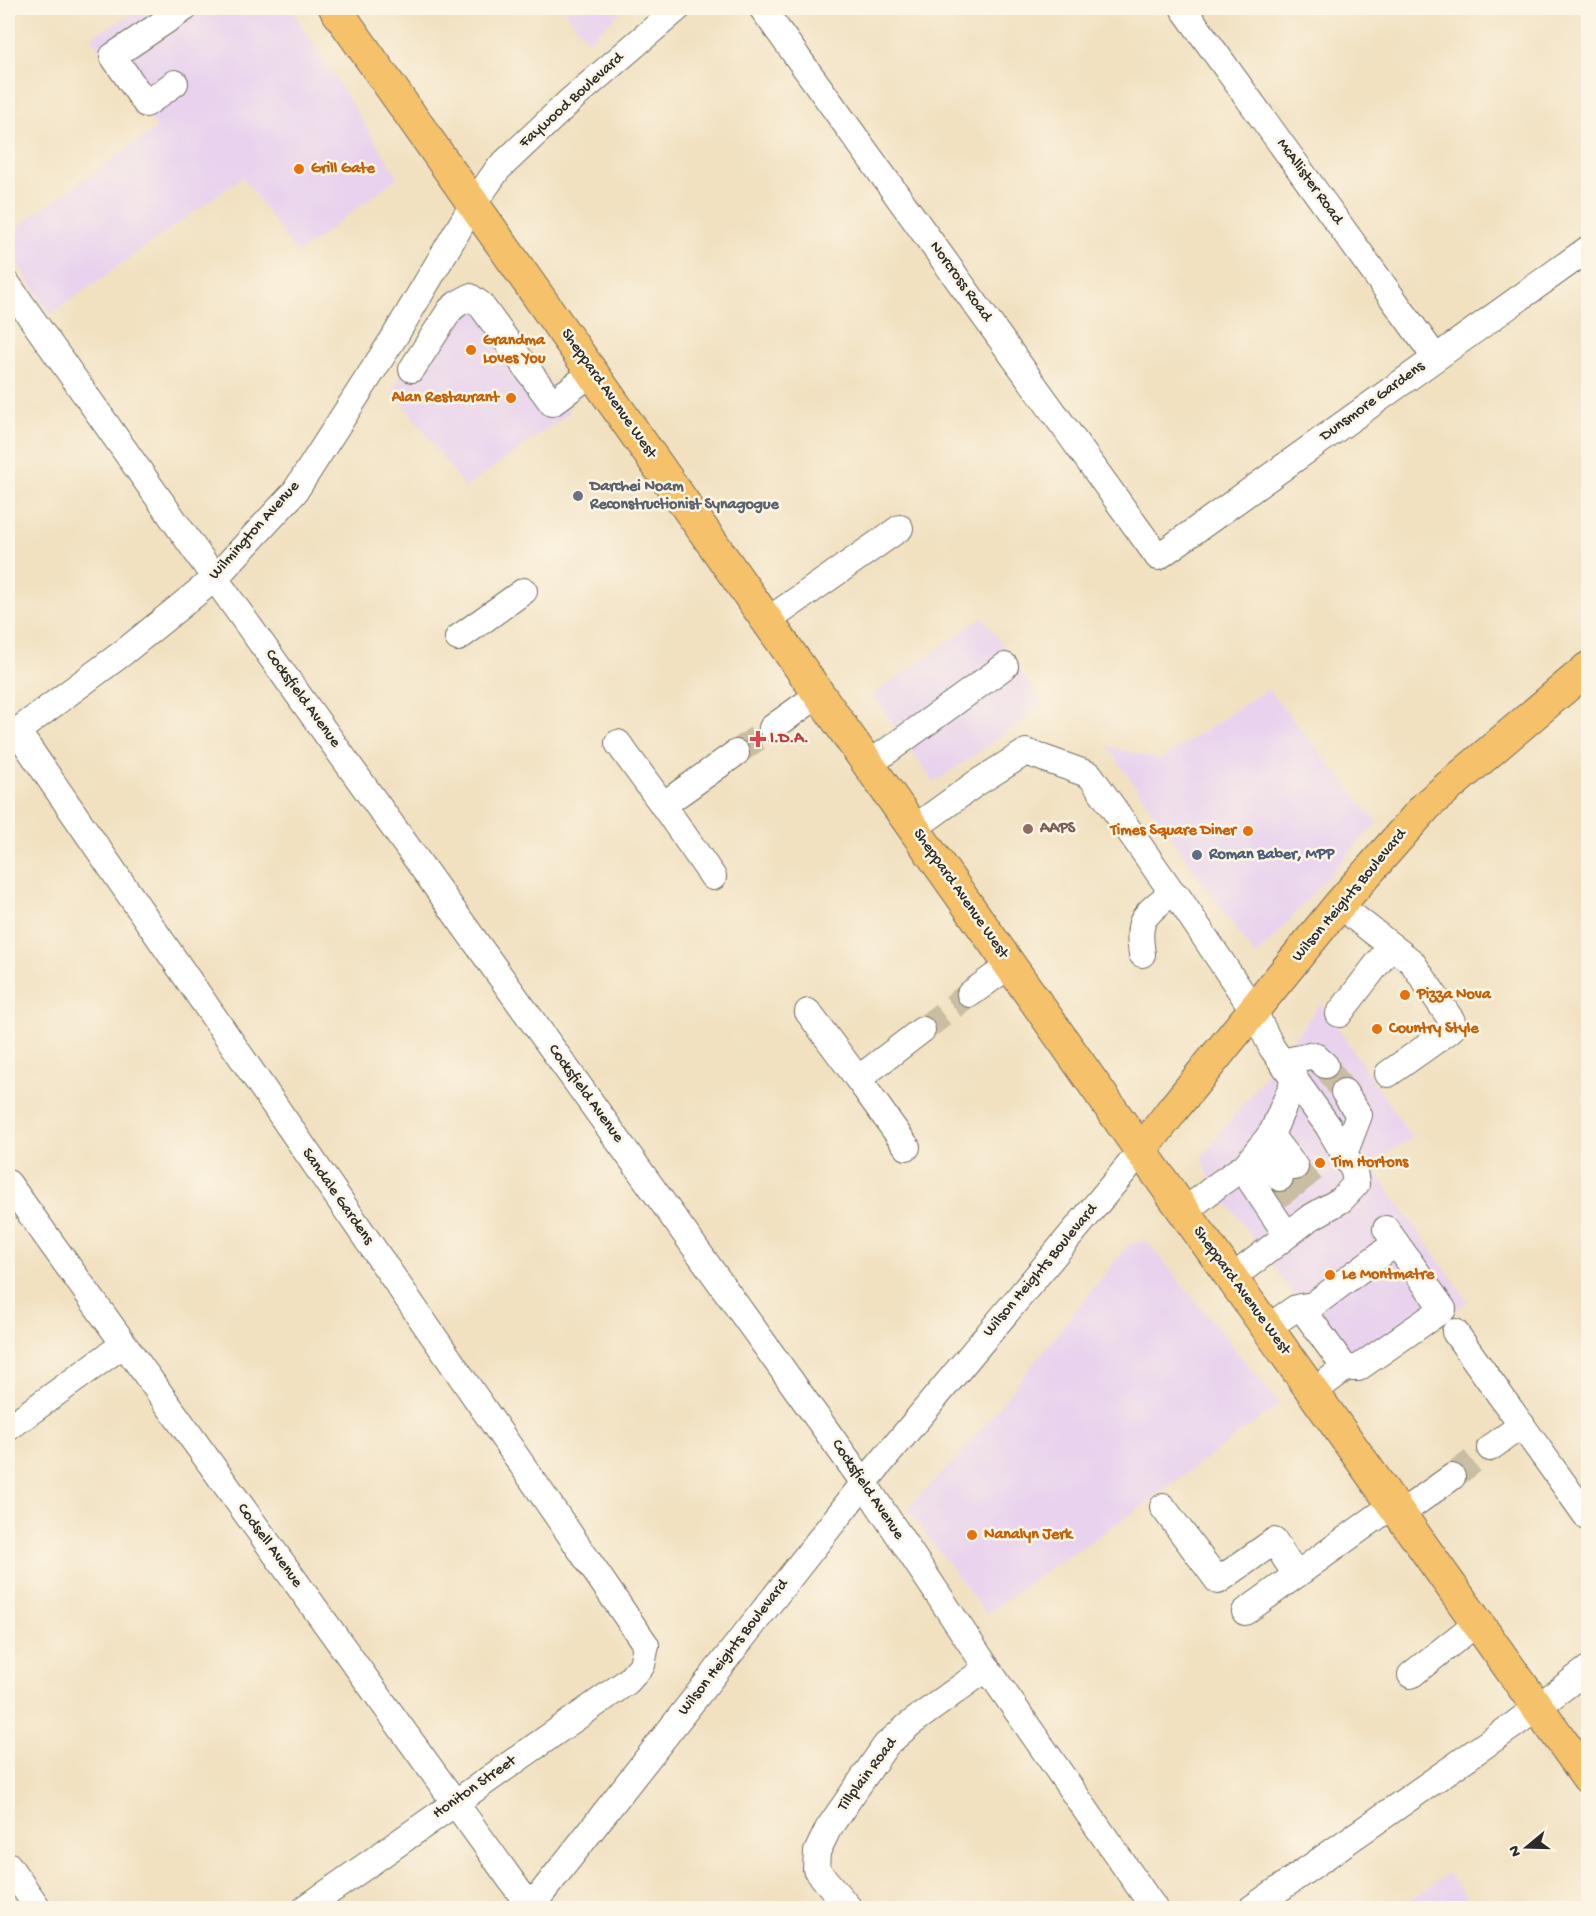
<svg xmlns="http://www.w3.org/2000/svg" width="1596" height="1916" font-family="'Gochi Hand',sans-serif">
<rect width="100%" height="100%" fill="#fcf5e5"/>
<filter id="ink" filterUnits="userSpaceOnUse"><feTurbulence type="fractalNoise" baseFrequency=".0167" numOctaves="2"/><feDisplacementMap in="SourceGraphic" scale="12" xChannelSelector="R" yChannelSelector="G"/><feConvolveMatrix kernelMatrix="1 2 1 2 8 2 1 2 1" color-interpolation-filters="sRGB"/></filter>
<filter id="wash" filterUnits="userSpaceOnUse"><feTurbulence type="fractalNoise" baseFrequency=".008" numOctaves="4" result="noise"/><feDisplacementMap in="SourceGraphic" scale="24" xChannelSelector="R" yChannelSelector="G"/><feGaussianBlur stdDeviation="1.35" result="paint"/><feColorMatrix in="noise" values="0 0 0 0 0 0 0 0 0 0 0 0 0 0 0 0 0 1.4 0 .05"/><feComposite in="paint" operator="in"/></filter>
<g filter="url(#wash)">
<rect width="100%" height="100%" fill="#f1e1c1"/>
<g fill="#e8d2ee">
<path d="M143 8H291L398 177 297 254 243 177 51 314 8 251V233L157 128 91 37Z"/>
<path d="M563 8H625L588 41Z"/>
<path d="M466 285 482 287 570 412 465 488 393 389 447 294 456 288Z"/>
<path d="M983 617 1044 706 934 783 873 695Z"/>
<path d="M1268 689 1377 822 1256 957 1107 746 1160 760Z"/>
<path d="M1321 1003 1412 1138 1370 1164 1468 1301 1354 1379 1209 1177 1202 1157Z"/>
<path d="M1146 1240 1280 1404 1130 1515 1044 1572 986 1614 907 1509 961 1454 1128 1245Z"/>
<path d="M1448 1873 1475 1908H1400Z"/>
</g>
</g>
<g filter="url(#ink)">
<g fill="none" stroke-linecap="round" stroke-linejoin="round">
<g stroke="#c9bda3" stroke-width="26" stroke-dasharray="26 13" stroke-linecap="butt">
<path d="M736 753 772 728"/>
<path d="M922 1030 970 994"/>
<path d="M1325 1065 1344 1092"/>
<path d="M1295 1167 1313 1189"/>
<path d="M1280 1178 1297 1200"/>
<path d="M1452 1477 1490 1448"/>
</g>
<defs>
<g id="minor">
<path d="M762 8 1158 557 1588 249"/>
<path d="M1183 8 1435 357"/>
<path d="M175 83 146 104 113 56 185 8"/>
<path d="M8 285 236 608 864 1483 987 1668 1154 1908"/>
<path d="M412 369 450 310 457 304 470 297 480 304 552 403 593 372"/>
<path d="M767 621 900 528"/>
<path d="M458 638 524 591"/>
<path d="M772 728 818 695"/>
<path d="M17 731 646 1645 642 1665 628 1681 306 1908"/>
<path d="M8 738 124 652 215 578 294 493 395 336 474 203 498 169 572 99 678 8"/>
<path d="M618 743 663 805 736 753"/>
<path d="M868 765 1005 666"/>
<path d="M663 805 713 877"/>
<path d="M913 829 975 784 1026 752 1090 775 1172 892 1178 897 1254 1011 1272 1048 1328 1126 1354 1171 1356 1184 1341 1200 1308 1219 1232 1278"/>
<path d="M1339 905 1412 962 1452 1021V1028L1449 1031 1388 1074"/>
<path d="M1142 954C1136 916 1145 916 1172 892"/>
<path d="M970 994 1010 965"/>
<path d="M808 1012 858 1079 922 1030"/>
<path d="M1339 1014 1391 946"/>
<path d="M1282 1062 1314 1055 1325 1065"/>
<path d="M858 1079 907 1147"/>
<path d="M1344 1092 1359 1115 1344 1154"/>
<path d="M1270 1135 1295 1167"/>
<path d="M1258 1150 1280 1178"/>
<path d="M1242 1168 1287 1235"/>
<path d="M8 1183 531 1908"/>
<path d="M1184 1212 1219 1184 1245 1166 1272 1133 1295 1079"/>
<path d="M1301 1307 1345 1368 1313 1392"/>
<path d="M1267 1328 1296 1308 1313 1305 1396 1243"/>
<path d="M1455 1332 1588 1518"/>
<path d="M1345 1368H1358L1443 1309 1386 1229"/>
<path d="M8 1428 124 1344"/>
<path d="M1490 1448 1522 1425"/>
<path d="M1163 1507 1218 1581 1274 1541 1296 1575"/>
<path d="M1400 1514 1452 1477"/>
<path d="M1245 1612 1393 1505"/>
<path d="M1411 1675 1478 1622"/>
<path d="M8 1865 38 1908"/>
<path d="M530 1908 864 1483 1141 1151"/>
<path d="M849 1908 816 1869 817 1852 828 1829 886 1745 910 1724 987 1668"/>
<path d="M1252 1908 1515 1724 1588 1669"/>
</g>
<g id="major">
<path d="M335 8 1141 1151 1588 1778"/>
<path d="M1141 1151 1174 1108 1339 905 1427 805 1588 668"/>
</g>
</defs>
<use href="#minor" stroke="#706b60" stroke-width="28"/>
<use href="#major" stroke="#706b60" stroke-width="34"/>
<use href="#minor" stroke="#fff" stroke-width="26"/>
<use href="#major" stroke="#f5c16b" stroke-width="32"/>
</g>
</g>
<g fill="#e8710a" stroke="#fcf5e5" stroke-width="2">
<circle cx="299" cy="169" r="6"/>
<circle cx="471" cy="350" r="6"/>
<circle cx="511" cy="398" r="6"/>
<circle cx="1248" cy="831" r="6"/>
<circle cx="1405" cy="995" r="6"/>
<circle cx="1377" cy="1029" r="6"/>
<circle cx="1320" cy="1163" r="6"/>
<circle cx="1330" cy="1275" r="6"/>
<circle cx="972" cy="1535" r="6"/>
</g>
<circle fill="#6b7280" stroke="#fcf5e5" stroke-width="2" cx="578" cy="496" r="6"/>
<path fill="#e0444e" stroke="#fcf5e5" stroke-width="2" d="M755 730h6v6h6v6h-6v6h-6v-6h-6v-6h6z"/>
<circle fill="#8d6e63" stroke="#fcf5e5" stroke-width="2" cx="1028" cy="829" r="6"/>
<circle fill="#5c6f8a" stroke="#fcf5e5" stroke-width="2" cx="1197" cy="855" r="6"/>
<g text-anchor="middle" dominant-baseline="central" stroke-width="5" stroke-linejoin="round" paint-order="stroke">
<g font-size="16" fill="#2b2b2b" stroke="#fcf5e5">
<text transform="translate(572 101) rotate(-42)">Faywood Boulevard</text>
<text transform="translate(1309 182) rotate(54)">McAllister Road</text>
<text transform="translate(960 282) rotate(54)">Norcross Road</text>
<text transform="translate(608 394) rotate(55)">Sheppard Avenue West</text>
<text transform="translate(1373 402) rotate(-36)">Dunsmore Gardens</text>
<text transform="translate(255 531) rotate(-48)">Wilmington Avenue</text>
<text transform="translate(302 699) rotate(54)">Cocksfield Avenue</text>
<text transform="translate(960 894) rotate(55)">Sheppard Avenue West</text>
<text transform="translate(1350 896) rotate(-50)">Wilson Heights Boulevard</text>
<text transform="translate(585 1094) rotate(54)">Cocksfield Avenue</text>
<text transform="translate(337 1197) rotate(55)">Sandale Gardens</text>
<text transform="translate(1041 1271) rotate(-50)">Wilson Heights Boulevard</text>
<text transform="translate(1241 1291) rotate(54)">Sheppard Avenue West</text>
<text transform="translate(867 1490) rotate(56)">Cocksfield Avenue</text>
<text transform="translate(269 1546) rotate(54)">Codsell Avenue</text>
<text transform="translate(734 1648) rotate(-52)">Wilson Heights Boulevard</text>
<text transform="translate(868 1775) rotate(-53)">Tillplain Road</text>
<text transform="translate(475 1788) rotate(-35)">Honiton Street</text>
</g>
<g font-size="16" font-weight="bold" fill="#c56008" stroke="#fcf5e5" text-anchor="start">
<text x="311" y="169">Grill Gate</text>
<text x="483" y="341">Grandma<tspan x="483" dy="18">Loves You</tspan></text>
<text x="499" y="398" text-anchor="end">Alan Restaurant</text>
<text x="1236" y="831" text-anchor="end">Times Square Diner</text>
<text x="1417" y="995">Pizza Nova</text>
<text x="1389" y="1029">Country Style</text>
<text x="1332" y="1163">Tim Hortons</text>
<text x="1342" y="1275">Le Montmatre</text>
<text x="984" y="1535">Nanalyn Jerk</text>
</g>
<g font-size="16" font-weight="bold" fill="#5b616d" stroke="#fcf5e5" text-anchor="start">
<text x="590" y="487">Darchei Noam<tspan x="590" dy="18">Reconstructionist Synagogue</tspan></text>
</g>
<g font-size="16" font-weight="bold" fill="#be3a42" stroke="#fcf5e5" text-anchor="start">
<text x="770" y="739">I.D.A.</text>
</g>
<g font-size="16" font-weight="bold" fill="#785e54" stroke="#fcf5e5" text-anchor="start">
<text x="1040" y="829">AAPS</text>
</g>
<g font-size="16" font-weight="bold" fill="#4e5e75" stroke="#fcf5e5" text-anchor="start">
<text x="1209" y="855">Roman Baber, MPP</text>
</g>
</g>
<rect width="1596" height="1916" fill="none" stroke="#fcf5e5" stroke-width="30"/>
<g transform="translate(1527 1847) rotate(251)" stroke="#fcf5e5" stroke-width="4.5" paint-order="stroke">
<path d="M0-4.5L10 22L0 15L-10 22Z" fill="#2b2b2b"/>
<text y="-9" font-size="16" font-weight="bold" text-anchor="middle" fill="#2b2b2b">N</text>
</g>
</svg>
